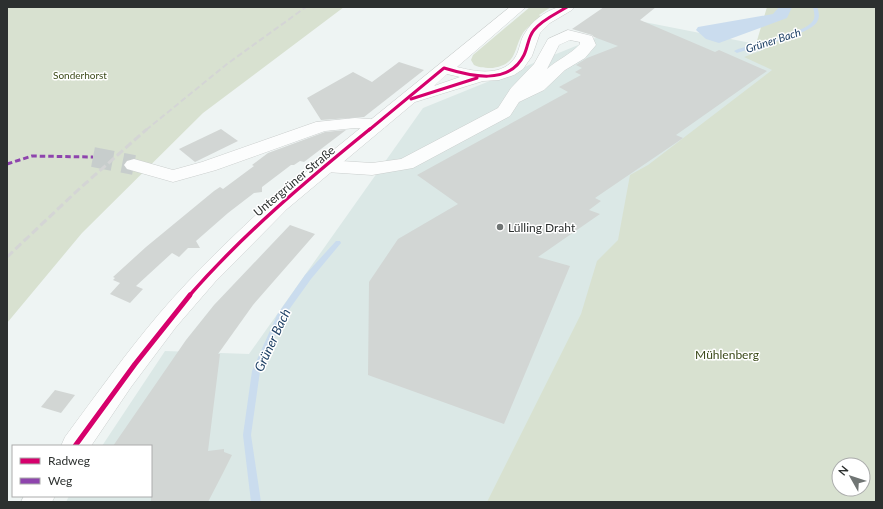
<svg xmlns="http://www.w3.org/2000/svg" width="883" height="509" font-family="Lato,sans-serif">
<rect width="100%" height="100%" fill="#eef4f3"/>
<path fill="#dbe8e6" d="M644 22 756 44 788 71 524 502H66L69 496H151V446H102L165 351 249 354 423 108 598 37Z"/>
<g fill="#d8e1d0" fill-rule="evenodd">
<path d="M7 7H344L203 113 82 233 7 323Z"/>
<path d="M530 7H551L539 15 542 17C536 21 528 26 523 33 513 49 518 64 493 68 486 68 480 68 474 65L471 60 473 55Z"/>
<path d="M767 7H876V502H487L581 314 597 261 618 240 630 175 648 165 772 70 744 57 763 50 756 44ZM839 465H863V489H839Z"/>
</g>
<path fill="#cadcee" d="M779 7H792L787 18 719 43 706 39 696 30 698 27 773 14Z"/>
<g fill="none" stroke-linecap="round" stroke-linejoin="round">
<g fill="#cadcee" fill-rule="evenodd">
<path d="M813 7H817C819 12 820 17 817 22 809 35 753 48 737 53L734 51C739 48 746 47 752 45 766 41 804 32 812 22 816 18 814 12 813 7Z"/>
<path d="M336 241H340L341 243 311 279 283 318 260 371 251 435 261 502H251L243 435 252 371 277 315 305 275Z"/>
</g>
</g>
<g fill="#d2d6d4">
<path d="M604 7H656L640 20 715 52 719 50 767 71 676 135 683 138 595 198 601 201 589 210 600 214 538 257 570 266 504 424 368 375 369 282 398 239 458 204 417 175 568 92 559 87 581 75 575 72 582 68 576 65 587 58 618 46 594 37 592 35 572 29Z"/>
<path d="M399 62 424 70 364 117 321 120 307 98 353 72 372 82Z"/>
<path d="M221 129 238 141 195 162 179 149Z"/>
<path d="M346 130 304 162 300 161 294 165H291L262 187V192L254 193 228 213 196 241 200 248H188L179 257 172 253 136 286 143 289 130 303 110 294 120 283 113 280 115 278 113 277 146 247 214 191 220 187 223 189 254 166 252 165 268 153 325 132Z"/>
<path d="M290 225 315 234 253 305 218 354H220L208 451 224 449V452L232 455 223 473 208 502H151V446H113L186 340 214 305Z"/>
<path d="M55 390 75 395 61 413 41 407Z"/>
</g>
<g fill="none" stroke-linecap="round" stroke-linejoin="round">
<path stroke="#c7cdcc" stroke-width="20" stroke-dasharray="20 10" stroke-linecap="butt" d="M93 157 134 165"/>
<defs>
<g id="minor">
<path d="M568 30 592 36 596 45 585 58 565 70 544 90 519 102 510 116 413 168 372 175 326 172 319 170 316 166 319 162 326 160 372 163 401 159 498 108 511 88 534 64 548 39ZM570 40 580 42V44C570 55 557 60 547 69L559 45Z"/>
<path d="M355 118 384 120 387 124 384 128 378 129 355 128 325 131 216 170 173 182 127 169 124 165 127 161 134 159 173 170 202 162 316 122Z"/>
</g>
<g id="major">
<path d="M510 7H526L457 67C476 72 504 77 516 56 520 49 520 40 525 33 531 22 544 12 556 8 561 6 569 7 574 7L572 10 550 23 540 33 532 56 523 69 514 75 499 80 483 81 415 102 287 209 215 282 176 327 131 387 91 446H61L65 437C96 395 126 353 159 314 194 273 233 236 273 199ZM447 74 460 77 434 86Z"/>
<path d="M24 496H55L52 502H21Z"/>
</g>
</defs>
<use href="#minor" stroke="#cbcfce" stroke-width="1"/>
<use href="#major" stroke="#cbcfce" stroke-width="1"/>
<use href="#minor" fill="#fcfdfd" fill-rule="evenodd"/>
<use href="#major" fill="#fcfdfd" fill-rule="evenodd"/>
<path stroke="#d4d5d5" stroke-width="2" stroke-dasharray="6 3" stroke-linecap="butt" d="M146 130 227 64 306 7"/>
<path stroke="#d4d5d5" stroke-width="3" stroke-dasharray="8 3.5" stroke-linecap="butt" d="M7 257 78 190 147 129"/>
<path stroke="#8e44ad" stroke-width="3" stroke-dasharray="5.5 3" stroke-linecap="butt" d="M7 164 32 156 93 157"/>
<defs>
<g id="cycleway-far2">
<path d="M411 99 477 78"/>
<path d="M369 130 444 68C470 76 509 86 524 55 528 47 528 37 534 30 543 19 556 14 567 7"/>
</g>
<path id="cycleway-far1" d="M189 296C243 234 306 181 370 129"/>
<path id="cycleway" d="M75 446 135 364 190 295"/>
</defs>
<use href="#cycleway-far2" stroke="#fff" stroke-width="5"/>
<use href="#cycleway-far1" stroke="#fff" stroke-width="6"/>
<use href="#cycleway" stroke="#fff" stroke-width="8"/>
<use href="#cycleway-far2" stroke="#d6006c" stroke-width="3"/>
<use href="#cycleway-far1" stroke="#d6006c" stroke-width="3.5"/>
<use href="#cycleway" stroke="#d6006c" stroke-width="5"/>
</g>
<circle fill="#707574" stroke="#fff" stroke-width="1.5" cx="500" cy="227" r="4"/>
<g text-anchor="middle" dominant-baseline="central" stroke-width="3" stroke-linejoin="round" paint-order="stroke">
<g font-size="10" fill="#3a4918" stroke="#fff">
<text x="80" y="75">Sonderhorst</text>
</g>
<g font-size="11" font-style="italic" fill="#1f4166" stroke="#fff">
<text transform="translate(773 40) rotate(-18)">Grüner Bach</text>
</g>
<g font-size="12" fill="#2c302f" stroke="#fff">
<text transform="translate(294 181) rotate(-40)">Untergrüner Straße</text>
</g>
<g font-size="12" fill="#2c302f" stroke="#fff" text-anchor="start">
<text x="508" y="227">Lülling Draht</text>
</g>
<g font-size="12" fill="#3a4918" stroke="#fff">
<text x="727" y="354">Mühlenberg</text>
</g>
<g font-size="13" font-style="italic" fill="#1f4166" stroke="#fff">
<text transform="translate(272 340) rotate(-65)">Grüner Bach</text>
</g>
</g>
<rect width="883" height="509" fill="none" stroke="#2c302f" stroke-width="16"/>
<rect x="12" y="445" width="140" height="52" fill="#ffffff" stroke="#abacac"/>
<rect x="20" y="458" width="20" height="6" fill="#d6006c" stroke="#abacac"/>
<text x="48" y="465" font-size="12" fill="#2c302f">Radweg</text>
<rect x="20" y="478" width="20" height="6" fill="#8e44ad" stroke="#abacac"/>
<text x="48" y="485" font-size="12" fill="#2c302f">Weg</text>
<g transform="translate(851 477) rotate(309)"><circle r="19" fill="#ffffff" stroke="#abacac"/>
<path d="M0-3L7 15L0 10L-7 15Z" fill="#707574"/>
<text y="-6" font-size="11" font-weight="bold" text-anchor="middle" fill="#2c302f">N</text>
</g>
</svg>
